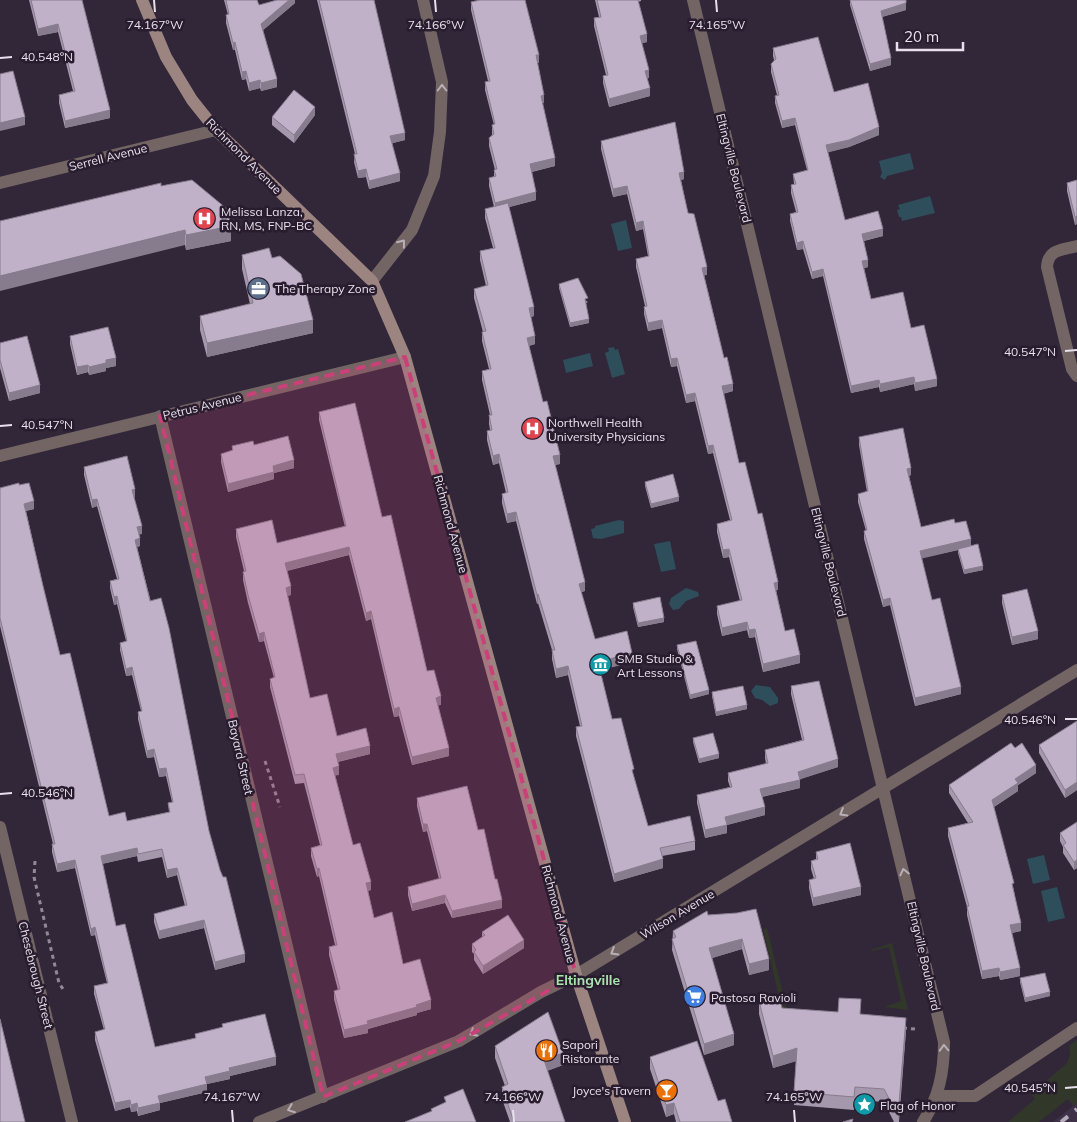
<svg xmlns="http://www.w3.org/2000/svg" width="1077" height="1122" font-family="Mulish,sans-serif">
<rect width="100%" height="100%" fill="#322639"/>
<path fill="#3f3148" d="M1077 1103V1122H1053L1073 1106Z"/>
<g fill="#313829">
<path d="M767 928 786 1006 782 1009 763 929Z"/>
<path d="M892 943 908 1010 884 1007 901 1001 889 947 872 951 870 950Z"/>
<path d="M1077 1040V1103L1073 1106 1068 1099 1039 1122H1008L1035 1099 1031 1094 1067 1063 1070 1055 1069 1046Z"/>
</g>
<g fill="#2d4e5a">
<path d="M910 153 914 169 887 176 885 180 880 177 882 173 879 161Z"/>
<path d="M930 196 935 213 902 221 901 217H899L897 210 900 209 898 205Z"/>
<path d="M626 220 632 248 618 251 611 224Z"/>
<path d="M614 347 615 350 618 349 625 374 612 378 605 353 609 351 608 348Z"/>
<path d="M590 353 593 366 566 373 563 360Z"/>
<path d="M619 520 624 521V533L601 539 593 538 591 529 595 528V526Z"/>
<path d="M670 541 676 569 661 572 654 544Z"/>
<path d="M686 588 698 592 699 596 686 601 679 609 673 610 669 604 671 598Z"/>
<path d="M756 685 770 687 778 698V703L770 706 762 700 755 698 751 691Z"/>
<path d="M1044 855 1050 880 1033 884 1027 859Z"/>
<path d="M1057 887 1065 918 1048 922 1041 891Z"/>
</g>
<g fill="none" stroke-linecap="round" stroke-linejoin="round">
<g stroke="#928998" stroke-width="3" stroke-dasharray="4 4" stroke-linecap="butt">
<path d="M265 761 280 807"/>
<path d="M35 861 34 877 59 983 63 989"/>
<path d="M903 1028 915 1029"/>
</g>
<g stroke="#736563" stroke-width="12">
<path d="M693 0 944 1042C944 1072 939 1097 923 1122"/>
<path d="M0 183 216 130"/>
<path d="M1077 246C1062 250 1048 249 1047 267L1072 369 1077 376"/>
<path d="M372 281 412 230 434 176 440 132 442 82 423 0"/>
<path d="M160 416 323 1097"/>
<path d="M0 456 405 357"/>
<path d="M0 827 72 1122"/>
<path d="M937 1096H975L1077 1028"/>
<path d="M259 1122 459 1041 541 992 576 975 1077 670"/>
</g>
<path stroke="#9c8481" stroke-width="12" d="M142 0 166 57 192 100 216 130 372 281 405 357 576 975 625 1122"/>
<path stroke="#b3aab8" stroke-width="4" stroke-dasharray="9 9" stroke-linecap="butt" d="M1061 1122 1077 1109"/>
</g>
<g fill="#a598ad">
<path d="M29 0H82L110 118 65 128 59 103V95L73 91 58 32 38 36Z"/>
<path d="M224 0H257L259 5 295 0V3L263 30 277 87 261 91 260 88 249 91 246 79 242 80 235 50H233L226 23V15H228Z"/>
<path d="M317 0H374L405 140 392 143 400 181 369 189 366 177 358 178 354 162 355 154Z"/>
<path d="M478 0H525L539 63H537L544 103H542L555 166 532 172 536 200 509 207 534 316 531 317 535 344 529 346 543 402 560 464 555 465 585 591 581 592 595 639 632 662 600 670 612 719 634 778 648 826 695 841V850L662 856 663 868 614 882 576 736V727L580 726 568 675 556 678 552 659V650L538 603 537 604 516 521 507 523 502 503V494L506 493 499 463 493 465 487 440V431L490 430 489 424V415H490L482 380V371L489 369 482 341V332H483L474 298V289L486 286 480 260V251L493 248 485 218V209L494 207 489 186V178L494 177V170H495L489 146V138L492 135V125H494L485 90V82L488 81 471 10V2L478 1Z"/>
<path d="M595 0H641V1L638 2 647 42 641 43 649 78H647L650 96 609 107 603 83V76L606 75 594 26V18L599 17Z"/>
<path d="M850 0H906V10L882 17 891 65 870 71 850 5Z"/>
<path d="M773 48 834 92 879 135 849 147 828 152 845 220 883 236 864 241 868 267 864 268 871 299 911 328 937 386 915 391 914 384 880 392 879 387 851 393 823 276 812 279 803 249 797 250 790 221V214L796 212 791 193V185L794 184 793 174 807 170 795 125 782 128 775 103V96L777 95 771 72V64L774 60 773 56Z"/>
<path d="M315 115 294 143 272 125V117Z"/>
<path d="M601 141 684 179 681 180 688 213 707 275H704L724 358 733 391 723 394 739 463 778 590H776L785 631 800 663 763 672 755 637 749 638 747 630 722 636 717 614V606L740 601 729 557 723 558 717 532V524L730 520 713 453 708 454 695 401 686 403 677 366 671 367 662 328 648 331 644 314V307L645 306 636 267V259L648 256 643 229 636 231 627 194 613 197 601 149Z"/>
<path d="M1077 180V224L1075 225 1067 191V183Z"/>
<path d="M161 186 231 241 186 250 185 245Z"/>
<path d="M242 255 272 258 313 333 207 357 200 330V316L250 304 242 269Z"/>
<path d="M559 284 588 302 586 303 589 323 570 327 559 288Z"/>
<path d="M70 336 116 366 106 368V371L89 375 88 372 77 375 70 344Z"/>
<path d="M0 343 40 393 9 401 0 368Z"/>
<path d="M319 412 382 517 427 671 441 705H438L449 756 412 765 399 716 394 717 371 619 366 621 349 555 287 571 291 595 287 596 310 698 337 736 370 754 338 762 339 775H335L353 845 371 890 368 891 374 918 431 1009 417 1013V1015L368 1029V1033L344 1038 334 999V991L338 990 329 955V947L335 945 319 876 317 877 311 856V848L320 845 304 783 295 784 270 687V679L274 678 264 641 259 642 248 603 243 580V572L244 571 236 537V529L277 543 345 527 319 420Z"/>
<path d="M859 437 911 475 909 476 921 527 955 523 971 546 983 570 964 574 958 553V550L921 558 932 600 961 694 915 706 890 605 883 607 864 539V531H866L858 502V494L867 492 859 445Z"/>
<path d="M254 445 294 468 274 473V479L228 492 221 462V454L232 451V446Z"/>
<path d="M84 467 135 497H134L142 534H138L140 546 137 547 209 831 245 962 215 970 204 928 159 939 154 922V914L185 906 177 875 167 878 162 857 138 862 137 856 102 864 116 926 155 1047 195 1038V1034L222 1028V1024L276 1065 230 1076V1079L207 1084V1092L160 1103V1110L138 1116 137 1111 131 1112 130 1107 115 1111 95 1040V1032L104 1030 94 994V986L107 983 95 935 91 936 75 868 57 872 52 852V844H53L0 626V488L19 485 34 509 26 511 43 586 60 655 109 816 127 821 169 812 168 803 172 802 166 776 159 777 154 757 147 758 138 719V712L141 711 132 675 126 676 120 650V643L126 641 117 604 114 605 110 588V581L117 579 97 506 92 508 84 475Z"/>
<path d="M645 482 679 501 651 508 645 486Z"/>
<path d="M1002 595 1038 639 1012 645 1002 603Z"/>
<path d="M633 603 664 622 638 627 633 607Z"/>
<path d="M677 645 709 694 690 699 677 649Z"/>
<path d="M791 686 838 767 800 779V788L762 797 765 815 727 825V833L705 838 697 803V795L730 787 728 781V773L766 764 765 758V750L802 740 791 694Z"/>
<path d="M712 692 747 709 716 716 712 696Z"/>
<path d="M1077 721V790L1065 798 1039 753V745Z"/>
<path d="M693 738 719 758 699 763 693 742Z"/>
<path d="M1015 748 1036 773 1018 785V791L994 807 1014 891 1021 931 1012 933 1020 976 1000 980 999 976 982 979 967 915V907L948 836V828L968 823 949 793V785Z"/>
<path d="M417 798 478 830 502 908 452 918 445 903 412 911 408 895V887L439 879 427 831 423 832 417 806Z"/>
<path d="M1077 822V868L1074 870 1063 853V847L1060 841V833Z"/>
<path d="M816 852 861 895 813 906 809 888V880L814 879 811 869V861L816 859Z"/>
<path d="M737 913 769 970 749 975 742 949 712 958 734 1045 704 1055 672 950 673 931 708 915Z"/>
<path d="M482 932 524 948 483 974 474 960V954L472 952V944L482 937Z"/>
<path d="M1020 978 1050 996 1025 1002 1020 982Z"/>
<path d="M759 1001 782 1008 861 1014 906 1031 899 1122H894L884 1102 855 1100 854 1110 794 1105V1092L796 1061 773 1068 759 1014Z"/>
<path d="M495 1046 563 1065 547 1071 565 1122H510L502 1099V1087L505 1086 495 1058Z"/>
<path d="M650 1057 718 1101 732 1122H676L674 1114 666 1117 650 1069Z"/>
</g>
<g fill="#867c8d">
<path d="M289 0H295V3L261 32V24Z"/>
<path d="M906 3V10L881 17V11Z"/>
<path d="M58 24V32L38 36V29Z"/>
<path d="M647 34V42L640 44V36Z"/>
<path d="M235 42V50H233V43Z"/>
<rect x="536" y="55" width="3" height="8"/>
<path d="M891 58V65L870 71V64Z"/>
<path d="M649 70V78L645 79V71Z"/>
<path d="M246 71V79L242 80V72Z"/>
<path d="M277 79V87L261 91V83Z"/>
<path d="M260 80V88L249 91V83Z"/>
<path d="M650 88V96L609 107V99Z"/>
<path d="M544 95V103L541 104V96Z"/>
<path d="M315 107V115L294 143V135Z"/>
<path d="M110 110V118L65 128V121Z"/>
<path d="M25 117V125L0 131V123Z"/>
<path d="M795 118V125L782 128V121Z"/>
<path d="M879 127V135L849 147 826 153V145Z"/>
<path d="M405 133V140L390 144V136Z"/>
<path d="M555 158V166L530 172V164Z"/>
<path d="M366 169V177L358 178V171Z"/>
<path d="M684 172V179L679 181V173Z"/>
<path d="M400 173V181L369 189V181Z"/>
<path d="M627 186V194L613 197V189Z"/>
<path d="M536 192V200L495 211V203Z"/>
<path d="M1077 216V224L1075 225V217Z"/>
<path d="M643 221V229L636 231V223Z"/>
<path d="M231 226V241L186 250V235Z"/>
<path d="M883 229V236L862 241V234Z"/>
<path d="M185 230V245L0 291V276Z"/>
<path d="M803 241V249L797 250V243Z"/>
<path d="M868 260V267L862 269V261Z"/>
<path d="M707 267V275L702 276V268Z"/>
<path d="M823 269V276L812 279V272Z"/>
<path d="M534 307V316L529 317V308Z"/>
<path d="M589 319V323L570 327V323Z"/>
<path d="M313 320V333L207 357V343Z"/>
<path d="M662 320V328L648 331V323Z"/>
<path d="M535 336V344L527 346V338Z"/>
<path d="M116 358V366L106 368V371L89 375V367L106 360Z"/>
<path d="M677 358V366L671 367V359Z"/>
<path d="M88 365V372L77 375V367Z"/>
<path d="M914 377V384L880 392V384Z"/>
<path d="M937 379V386L915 391V383Z"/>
<path d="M879 380V387L851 393V386Z"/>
<path d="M733 384V391L722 394V386Z"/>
<path d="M40 385V393L9 401V393Z"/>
<path d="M695 393V401L686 403V395Z"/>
<path d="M713 445V453L708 454V446Z"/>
<path d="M499 454V463L493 465V456Z"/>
<path d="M560 455V464L553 465V456Z"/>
<path d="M294 460V468L274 473V479L228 492V484L273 466Z"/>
<path d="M911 468V475L907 476V469Z"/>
<path d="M135 489V497L132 498V490Z"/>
<path d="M679 497V501L651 508V504Z"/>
<path d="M97 499V506L92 508V500Z"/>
<path d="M34 501V509L24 511V504Z"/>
<path d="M516 512V521L507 523V514Z"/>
<path d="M142 526V534L137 535V527Z"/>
<path d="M140 538V546L135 548V540Z"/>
<path d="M971 539V547L920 559V551Z"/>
<path d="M349 547V555L285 571V563Z"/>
<path d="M729 549V557L723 558V550Z"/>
<path d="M983 566V570L964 574V570Z"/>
<path d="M585 582V591L579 593V584Z"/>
<path d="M778 582V590L774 591V583Z"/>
<path d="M291 586V595L286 596V588Z"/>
<path d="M538 594V603L537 604V595Z"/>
<path d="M117 596V604L114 605V597Z"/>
<path d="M890 598V605L883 607V600Z"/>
<path d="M371 611V619L366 621V613Z"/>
<path d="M664 618V622L638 627V623Z"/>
<path d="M747 622V630L722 636V628Z"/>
<path d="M755 629V637L749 638V630Z"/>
<path d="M1038 631V639L1012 645V637Z"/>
<path d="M264 632V641L259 642V634Z"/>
<path d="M632 653V662L598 671V662Z"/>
<path d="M800 655V663L763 672V664Z"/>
<path d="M568 666V675L556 678V669Z"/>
<path d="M132 667V675L126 676V669Z"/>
<path d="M961 687V694L915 706V698Z"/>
<path d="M709 690V694L690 699V695Z"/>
<path d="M441 696V705L436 706V698Z"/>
<path d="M747 705V709L716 716V712Z"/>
<path d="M399 707V716L394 717V709Z"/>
<path d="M370 746V754L336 762V754Z"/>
<path d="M449 748V756L412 765V757Z"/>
<path d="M154 749V757L147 758V751Z"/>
<path d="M719 754V758L699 763V759Z"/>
<path d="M838 759V767L798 780V772Z"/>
<path d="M1036 765V773L1018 785V791L992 808V800L1015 779Z"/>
<path d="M339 766V775L333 776V768Z"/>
<path d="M166 768V776L159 777V769Z"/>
<path d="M800 780V788L760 797V789Z"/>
<path d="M1077 782V790L1065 798V790Z"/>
<path d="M765 807V815L727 825V833L705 838V830L725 817Z"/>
<path d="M423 824H427V831L423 832Z"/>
<path d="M137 848V856L101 864V856Z"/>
<path d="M663 859V868L614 882V874Z"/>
<path d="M75 860V868L57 872V864Z"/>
<path d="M1077 860V868L1074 870V862Z"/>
<path d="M177 868V875L167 878V870Z"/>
<path d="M319 868V876L317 877V869Z"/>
<path d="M371 882V890L366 891V883Z"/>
<path d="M861 887V895L813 906V898Z"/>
<path d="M445 895V903L412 911V904Z"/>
<path d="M502 900V908L452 918V911Z"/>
<path d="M204 920V928L159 939V931Z"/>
<path d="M1021 923V931L1010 933V925Z"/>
<path d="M95 927V935L91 936V929Z"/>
<path d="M742 939V949L709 959V948Z"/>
<path d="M524 940V948L483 974V966Z"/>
<path d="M245 954V962L215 970V962Z"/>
<path d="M769 959V970L749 975V964Z"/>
<path d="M999 968V976L982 979V971Z"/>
<path d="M1020 968V976L1000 980V972Z"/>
<path d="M1050 992V996L1025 1002V998Z"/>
<path d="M431 1000V1009L417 1013V1015L368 1029V1033L344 1038V1030L367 1021Z"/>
<path d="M906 1018V1031L898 1122V1116Z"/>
<path d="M734 1034V1045L704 1055V1044Z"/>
<path d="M797 1048V1061L773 1068V1056Z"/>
<path d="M563 1053V1065L544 1072V1060Z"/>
<path d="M276 1057V1065L230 1076V1079L207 1084V1092L160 1103V1110L138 1116V1108L158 1096 205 1077 229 1068Z"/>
<path d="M130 1100V1107L115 1111V1103Z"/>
<path d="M137 1103V1111L131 1112V1105Z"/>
<path d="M674 1103V1114L666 1117V1105Z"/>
</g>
<g fill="#c0b1c9" stroke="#867c8d">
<path d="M31 0H82L110 110 65 121 59 95 75 91 58 24 38 29Z"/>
<path d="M226 0H257L259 5 277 0H289L261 24 277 79 261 83 260 80 249 83 246 71 242 72 235 42 233 43 226 15 229 14Z"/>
<path d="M319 0H374L405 133 390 136 400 173 369 181 366 169 358 171 354 154H357Z"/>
<path d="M480 0H525L539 55H536L544 95 541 96 555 158 530 164 536 192 495 203 489 178 496 176 494 170 497 169 489 138 494 134 492 125 495 124 485 82 490 81 471 2Z"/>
<path d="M597 0H638L647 34 640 36 649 70 645 71 650 88 609 99 603 76 608 75 594 18 601 17Z"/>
<path d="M850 0H906V3L881 11 891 58 870 64Z"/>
<path d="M818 37 834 92 868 83 879 127 849 140 826 145 845 220 878 211 883 229 862 234 868 260 862 261 871 299 903 292 911 328 924 325 937 379 915 383 914 377 880 384 879 380 851 386 823 269 812 272 803 241 797 243 790 214 798 212 791 185 796 184 793 174 808 170 795 118 782 121 775 96 779 95 771 64 776 59 773 48Z"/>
<path d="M13 71 25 117 0 123V74Z"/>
<path d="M294 90 315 107 294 135 272 117Z"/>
<path d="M675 122 684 172 679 173 688 213 694 214 707 267 702 268 724 358 727 357 733 384 722 386 739 463 745 462 758 514 762 513 778 582 774 583 785 631 794 629 800 655 763 664 755 629 749 630 747 622 722 628 717 606 742 600 729 549 723 550 717 524 732 520 713 445 708 446 695 393 686 395 677 358 671 359 662 320 648 323 644 307 647 306 636 259 649 256 643 221 636 223 627 186 613 189 601 141Z"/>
<path d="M192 180 227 209 231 226 186 235 185 230 0 276V221L161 183V186Z"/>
<path d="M1077 180V216L1075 217 1067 183Z"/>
<path d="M508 203 534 307 529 308 535 336 527 338 543 402 547 401 560 455 553 456 585 582 579 584 595 639 627 631 632 653 598 662 612 719 621 718 634 769 632 770 648 826 690 816 695 841 660 848 663 859 614 874 576 727 582 726 568 666 556 669 552 650H555L538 594 537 595 516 512 507 514 502 494 508 492 499 454 493 456 487 431 492 430 489 415H492L482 371 491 369 482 332 486 331 474 289 488 285 480 251 495 248 485 209Z"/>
<path d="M269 248 272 258 280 256 301 274 313 320 207 343 200 316 253 303 242 255Z"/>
<path d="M578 278 588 298 585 299 589 319 570 323 559 284Z"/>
<path d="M108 327 116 358 106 360V363L89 367 88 365 77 367 70 336Z"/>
<path d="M27 336 40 385 9 393 0 360V343Z"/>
<path d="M355 403 382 517 391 515 427 671 434 670 441 696 436 698 449 748 412 757 399 707 394 709 371 611 366 613 349 547 285 563 291 586 286 588 310 698 327 694 337 736 366 728 370 746 336 754 339 766 333 768 353 845 360 843 371 882 366 883 374 918 392 912 403 964 420 959 431 1000 416 1005 417 1007 367 1021 368 1024 344 1030 334 991 340 989 329 947 337 945 319 868 317 869 311 848 322 845 304 774 295 775 270 679 275 677 264 632 259 634 248 595 243 572 246 571 236 529 272 520 277 543 346 526 319 412Z"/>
<path d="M903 428 911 468 907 469 921 527 954 519 955 523 966 521 971 539 920 551 932 600 940 598 961 687 915 698 890 598 883 600 864 531 867 530 858 494 868 491 859 437Z"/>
<path d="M288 436 294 460 273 466 274 472 228 484 221 454 233 450 232 446 253 441 254 445Z"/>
<path d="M127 456 135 489 132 490 142 526 137 527 140 538 135 540 150 601 161 598 169 628 209 831 220 870 223 877H226L245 954 215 962 204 920 159 931 154 914 187 905 177 868 167 870 162 849 138 854 137 848 101 856 116 926 125 924 155 1047 196 1038 195 1034 223 1027 222 1024 265 1014 276 1057 229 1068 230 1071 205 1077 207 1084 158 1096 160 1103 138 1108 137 1103 131 1105 130 1100 115 1103 95 1032 105 1029 94 986 108 983 95 927 91 929 75 860 57 864 52 844H55L0 618V488L19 483V485L29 483 34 501 24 504 43 586 60 655 70 653 109 816 125 812 127 821 170 812 168 803 173 802 166 768 159 769 154 749 147 751 138 712 142 711 132 667 126 669 120 643 127 641 117 596 114 597 110 581 119 579 97 499 92 500 84 467Z"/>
<path d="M673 474 679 497 651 504 645 482Z"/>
<path d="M978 544 983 566 964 570 958 549Z"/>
<path d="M1027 589 1038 631 1012 637 1002 595Z"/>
<path d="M660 597 664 618 638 623 633 603Z"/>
<path d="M696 641 709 690 690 695 677 645Z"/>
<path d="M819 681 838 759 798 772 800 780 760 789 765 807 725 817 727 825 705 830 697 795 732 787 728 773 768 763 765 750 804 740 791 686Z"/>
<path d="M743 686 747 705 716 712 712 692Z"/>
<path d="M1077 721V782L1065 790 1039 745Z"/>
<path d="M713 733 719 754 699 759 693 738Z"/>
<path d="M1011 743 1015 748 1022 743 1036 765 1015 779 1018 783 992 800 1014 883 1012 884 1021 923 1010 925 1020 968 1000 972 999 968 982 971 967 907 969 906 948 828 973 822 949 785Z"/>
<path d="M467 786 478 830 484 829 495 879H497L502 900 452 911 445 895 412 904 408 887 441 878 427 824H423L417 798Z"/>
<path d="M1077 822V860L1074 862 1063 845 1066 843 1060 833Z"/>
<path d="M850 843 861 887 813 898 809 880 816 878 811 861 818 859 816 852Z"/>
<path d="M756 909 769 959 749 964 742 939 709 948 734 1034 704 1044 672 939 676 937 673 931 707 911 708 915 737 913Z"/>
<path d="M508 915 524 940 483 966 474 952 476 950 472 944 485 935 482 932Z"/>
<path d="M1045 973 1050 992 1025 998 1020 978Z"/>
<path d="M779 995 782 1008 838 1012 839 998 861 999 860 1014 906 1018 898 1116 884 1089 855 1087 854 1097 794 1092 797 1048 773 1056 759 1001Z"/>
<path d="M548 1012 563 1053 544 1060 565 1122H514L502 1087 508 1084 495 1046Z"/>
<path d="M0 1019 25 1122H0Z"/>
<path d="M697 1041 718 1101 725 1099 732 1122H680L674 1103 666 1105 650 1057Z"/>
<path d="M463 1089 476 1122H405L432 1111 431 1109 446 1102 444 1097Z"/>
<path d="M853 1119 852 1122H843Z"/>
</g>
<defs><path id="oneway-chevron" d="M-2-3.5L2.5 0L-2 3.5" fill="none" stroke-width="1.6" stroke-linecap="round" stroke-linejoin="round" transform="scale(1.25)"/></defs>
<g stroke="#b9afb6">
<use href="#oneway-chevron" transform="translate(442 88) rotate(-90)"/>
<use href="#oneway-chevron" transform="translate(402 243) rotate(-52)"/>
<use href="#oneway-chevron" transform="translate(843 813) rotate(149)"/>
<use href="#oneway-chevron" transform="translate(904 872) rotate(-103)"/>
<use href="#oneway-chevron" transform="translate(614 952) rotate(149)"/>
<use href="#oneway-chevron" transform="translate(473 1033) rotate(149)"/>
<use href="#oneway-chevron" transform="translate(944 1048) rotate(-92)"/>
<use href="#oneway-chevron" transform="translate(291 1109) rotate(159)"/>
</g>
<path fill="#ca4078" fill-opacity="0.2" stroke="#ca4078" stroke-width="4" stroke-dasharray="10 6" stroke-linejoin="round" d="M405 357 576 975 459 1041 323 1097 160 416Z"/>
<path fill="none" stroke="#e8e1ed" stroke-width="2" d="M154 0 155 12M435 0 436 12M716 0 717 12M0 58 12 57M1065 351 1077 350M0 426 12 425M1065 719H1077M0 794 12 793M1065 1088 1077 1087M232 1110 233 1122M513 1110 514 1122M794 1110 795 1122"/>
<defs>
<symbol id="hospital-disc" viewBox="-11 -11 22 22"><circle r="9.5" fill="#e0444e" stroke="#281c2e"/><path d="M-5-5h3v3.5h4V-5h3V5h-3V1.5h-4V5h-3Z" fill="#fff"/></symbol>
<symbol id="office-disc" viewBox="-11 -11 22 22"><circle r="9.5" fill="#5c6f8a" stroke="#281c2e"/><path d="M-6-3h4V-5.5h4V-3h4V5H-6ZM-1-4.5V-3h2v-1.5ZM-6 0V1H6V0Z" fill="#fff"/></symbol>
<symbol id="museum-disc" viewBox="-11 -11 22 22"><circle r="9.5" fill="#0f9aa8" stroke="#281c2e"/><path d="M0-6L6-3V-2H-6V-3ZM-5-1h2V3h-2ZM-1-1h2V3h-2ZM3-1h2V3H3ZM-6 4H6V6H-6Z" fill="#fff"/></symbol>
<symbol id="supermarket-disc" viewBox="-11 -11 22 22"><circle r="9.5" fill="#3f7fe0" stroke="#281c2e"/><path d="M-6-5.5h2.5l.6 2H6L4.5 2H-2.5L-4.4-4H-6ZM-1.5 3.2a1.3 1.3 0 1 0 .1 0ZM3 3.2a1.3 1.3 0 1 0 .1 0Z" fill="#fff"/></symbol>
<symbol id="restaurant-disc" viewBox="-11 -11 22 22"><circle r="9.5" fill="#e8710a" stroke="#281c2e"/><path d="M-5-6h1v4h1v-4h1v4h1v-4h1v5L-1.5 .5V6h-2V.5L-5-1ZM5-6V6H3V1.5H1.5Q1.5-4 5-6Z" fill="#fff"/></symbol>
<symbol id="bar-disc" viewBox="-11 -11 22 22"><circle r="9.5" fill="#e8710a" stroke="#281c2e"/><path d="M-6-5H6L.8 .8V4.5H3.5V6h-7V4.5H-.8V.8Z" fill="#fff"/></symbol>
<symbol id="sight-disc" viewBox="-11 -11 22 22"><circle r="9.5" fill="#0f9aa8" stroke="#281c2e"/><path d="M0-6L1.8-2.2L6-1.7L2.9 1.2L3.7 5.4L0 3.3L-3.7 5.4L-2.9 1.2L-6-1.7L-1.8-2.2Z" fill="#fff"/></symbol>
</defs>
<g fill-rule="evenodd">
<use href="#hospital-disc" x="192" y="206" width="25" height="25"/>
<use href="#office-disc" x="246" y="276" width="25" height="25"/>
<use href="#hospital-disc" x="520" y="416" width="25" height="25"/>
<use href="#museum-disc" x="588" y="652" width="25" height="25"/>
<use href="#supermarket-disc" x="682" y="984" width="25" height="25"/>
<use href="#restaurant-disc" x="534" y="1038" width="25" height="25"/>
<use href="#bar-disc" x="654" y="1078" width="25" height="25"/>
<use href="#sight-disc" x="852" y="1092" width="25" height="25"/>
</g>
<g text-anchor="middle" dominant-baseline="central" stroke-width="5" stroke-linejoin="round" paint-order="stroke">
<g font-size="12" fill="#e8e1ed" stroke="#281c2e">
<text transform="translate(244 156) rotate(45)">Richmond Avenue</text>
<text transform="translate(108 157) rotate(-14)">Serrell Avenue</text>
<text transform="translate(734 168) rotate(76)">Eltingville Boulevard</text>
<text transform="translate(202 406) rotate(-14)">Petrus Avenue</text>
<text transform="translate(451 524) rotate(75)">Richmond Avenue</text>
<text transform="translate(829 562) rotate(76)">Eltingville Boulevard</text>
<text transform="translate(241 757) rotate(77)">Bayard Street</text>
<text transform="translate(559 914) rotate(75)">Richmond Avenue</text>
<text transform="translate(677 914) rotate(-31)">Wilson Avenue</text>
<text transform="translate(924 956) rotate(77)">Eltingville Boulevard</text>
<text transform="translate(36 975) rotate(76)">Chesebrough Street</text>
</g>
<g font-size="12" fill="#e8e1ed" stroke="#281c2e" text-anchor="start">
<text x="221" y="211">Melissa Lanza,<tspan x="221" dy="14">RN, MS, FNP-BC</tspan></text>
<text x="275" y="288">The Therapy Zone</text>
<text x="548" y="422">Northwell Health<tspan x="548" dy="14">University Physicians</tspan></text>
<text x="617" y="658">SMB Studio &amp;<tspan x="617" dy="14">Art Lessons</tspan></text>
<text x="711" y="997">Pastosa Ravioli</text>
<text x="562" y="1044">Sapori<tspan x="562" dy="14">Ristorante</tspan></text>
<text x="651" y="1090" text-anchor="end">Joyce's Tavern</text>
<text x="880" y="1105">Flag of Honor</text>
</g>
<g font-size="14" font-weight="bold" fill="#a8e5ac" stroke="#281c2e">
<text x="588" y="980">Eltingville</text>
</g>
</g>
<g font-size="12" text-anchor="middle" fill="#e8e1ed" stroke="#281c2e" stroke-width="5" stroke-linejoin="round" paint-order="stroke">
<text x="155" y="29">74.167°W</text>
<text x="436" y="29">74.166°W</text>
<text x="717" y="29">74.165°W</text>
<text x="47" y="61">40.548°N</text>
<text x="1030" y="356">40.547°N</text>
<text x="47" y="429">40.547°N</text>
<text x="1030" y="724">40.546°N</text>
<text x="47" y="797">40.546°N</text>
<text x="1030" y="1092">40.545°N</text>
<text x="232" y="1101">74.167°W</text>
<text x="513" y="1101">74.166°W</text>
<text x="794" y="1101">74.165°W</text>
</g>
<path d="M897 42v8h66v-8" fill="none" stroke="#e8e1ed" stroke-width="2.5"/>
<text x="904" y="42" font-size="15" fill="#e8e1ed" stroke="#281c2e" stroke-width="4" paint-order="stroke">20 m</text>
</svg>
